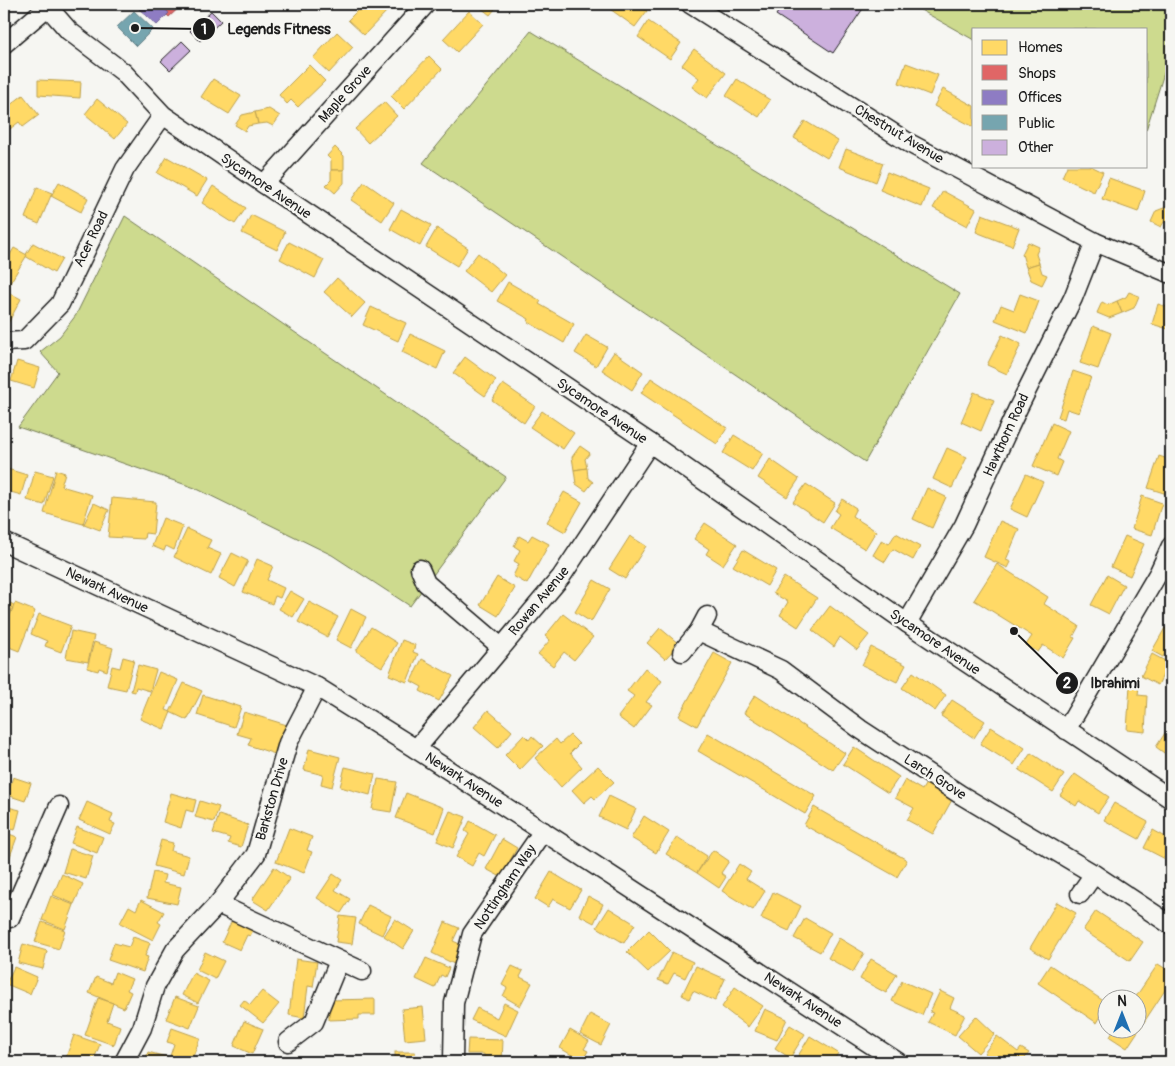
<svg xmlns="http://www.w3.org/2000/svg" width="1175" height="1066" font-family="Pangolin,sans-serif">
<rect width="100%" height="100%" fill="#f6f6f2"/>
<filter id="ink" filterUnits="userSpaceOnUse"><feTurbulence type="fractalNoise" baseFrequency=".02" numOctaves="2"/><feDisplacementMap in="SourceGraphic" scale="10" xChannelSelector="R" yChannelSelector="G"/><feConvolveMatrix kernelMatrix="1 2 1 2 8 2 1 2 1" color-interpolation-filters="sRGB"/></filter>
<g filter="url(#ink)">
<g fill="#cdda8e" stroke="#747b55">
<path d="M910 4H1171V51L1146 130V29H974V40Z"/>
<path d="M531 31 960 294 865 462 423 163Z"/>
<path d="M125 216 506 477 410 606 332 555 195 488 18 427 58 372 40 352 60 336 76 315Z"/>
</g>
<g fill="#ffd966" stroke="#bba050">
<path d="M364 4H383L389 9 364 35 348 20Z"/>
<path d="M476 4H499L490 15Z"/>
<path d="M603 4H636L647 11 635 27Z"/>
<path d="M469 11 483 24 457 52 443 39Z"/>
<path d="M648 21 681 43 670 59 638 37Z"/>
<path d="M337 32 353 47 329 73 313 58Z"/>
<path d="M694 49 726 73 707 98 692 87 699 78 682 65Z"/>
<path d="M429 56 442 69 404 109 391 96Z"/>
<path d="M906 63 938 75 930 95 899 83Z"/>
<path d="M309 65 325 81 298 107 291 100 287 104 279 95Z"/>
<path d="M213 79 241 96 229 114 201 97Z"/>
<path d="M737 79 770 100 759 117 726 96Z"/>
<path d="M38 80 81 82 80 98 38 95Z"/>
<path d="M943 89 974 106V127L934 106Z"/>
<path d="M23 95 39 115 23 127 19 122 6 132 4 130V110Z"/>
<path d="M97 99 127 124 115 139 85 114Z"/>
<path d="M384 102 397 116 368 143 355 129Z"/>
<path d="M269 109 280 116 273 126 267 123 258 124 255 112Z"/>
<path d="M255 112 258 124 248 126 245 131 235 125 242 115Z"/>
<path d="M805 121 838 141 827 158 794 138Z"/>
<path d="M335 147 344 156V170H331V160L327 156Z"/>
<path d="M846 149 883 163 876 182 839 167Z"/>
<path d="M167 157 207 180 197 196 157 173Z"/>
<path d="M1067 166H1091L1103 172 1094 192 1062 177Z"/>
<path d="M331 170H344V183L335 193 326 185 331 180Z"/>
<path d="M887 172 929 189 922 207 880 190Z"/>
<path d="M1109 178 1145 191 1138 212 1102 199Z"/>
<path d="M59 182 88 198 81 212 51 196Z"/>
<path d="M364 182 394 203 382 221 351 200Z"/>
<path d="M213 186 246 208 235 224 202 203Z"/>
<path d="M37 187 52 193 39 224 25 218Z"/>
<path d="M943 191 976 209 967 226 933 208Z"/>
<path d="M1169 206 1171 219 1164 222 1161 227 1151 222 1156 211Z"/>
<path d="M401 209 431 225 420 246 390 229Z"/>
<path d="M982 214 1019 228 1012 246 976 232Z"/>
<path d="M251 215 285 232 277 250 242 233Z"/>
<path d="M437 228 468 248 457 266 426 247Z"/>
<path d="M289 242 324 260 315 278 280 259Z"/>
<path d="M1028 242 1039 247 1036 254 1039 263 1026 267 1022 254Z"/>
<path d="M33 243 62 259 54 273 25 256Z"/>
<path d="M14 248 27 255 10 283 4 279V265Z"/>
<path d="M478 253 505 275 491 292 464 271Z"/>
<path d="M1039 263 1042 273 1047 275 1042 285 1031 280 1026 267Z"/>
<path d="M337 278 365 303 352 317 324 292Z"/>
<path d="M508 282 541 301 539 304 574 324 564 343 528 322 529 319 497 301Z"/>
<path d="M4 290 21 299 6 327 4 326Z"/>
<path d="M1129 292 1139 296 1134 308 1122 313 1117 301 1126 297Z"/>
<path d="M1020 294 1039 301 1027 333 995 320 1001 305 1014 310Z"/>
<path d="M1117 301 1122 313 1109 318 1097 313 1102 302 1108 305Z"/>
<path d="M1158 304 1171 308V319L1168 329 1152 324Z"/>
<path d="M371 307 406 323 398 341 363 325Z"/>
<path d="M1093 326 1111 333 1098 369 1080 363Z"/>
<path d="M410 334 445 351 437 369 402 352Z"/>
<path d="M586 335 607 347 596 366 575 353Z"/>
<path d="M1002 335 1021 344 1007 374 987 365Z"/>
<path d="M614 352 643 372 632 390 602 370Z"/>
<path d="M465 357 496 380 485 396 453 373Z"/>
<path d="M17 361 40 368 34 388 11 381Z"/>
<path d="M1073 371 1091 377 1079 413 1067 409 1064 419 1058 417Z"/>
<path d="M651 378 727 428 717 444 641 393Z"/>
<path d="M503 384 535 406 524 423 492 400Z"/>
<path d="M974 392 994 400 981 431 961 422Z"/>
<path d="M542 411 574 433 563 449 530 427Z"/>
<path d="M1052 423 1069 431 1057 459 1062 462 1056 476 1033 466Z"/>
<path d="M734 435 763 453 752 471 723 453Z"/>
<path d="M580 446 590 453 585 459 587 468 574 470 572 457Z"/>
<path d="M947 448 967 457 952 488 933 479Z"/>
<path d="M1159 456 1171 460V490L1170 495 1148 488Z"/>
<path d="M770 459 799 479 787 497 758 478Z"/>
<path d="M4 468 27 475 21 495 4 490Z"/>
<path d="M587 468 588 478 593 482 586 491 576 484 574 470Z"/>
<path d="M56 470 65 473 61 486 92 495 83 524 44 513Z"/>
<path d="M35 471 53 476 44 505 27 500Z"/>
<path d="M1026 474 1043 482 1027 517 1010 509Z"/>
<path d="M806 484 835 503 823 522 793 502Z"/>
<path d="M927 488 946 497 932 528 913 519Z"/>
<path d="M564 492 582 502 565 532 547 522Z"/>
<path d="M1142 496 1162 503 1152 535 1132 529Z"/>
<path d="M112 498 156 502 153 534 145 533 144 539 108 537Z"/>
<path d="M842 499 856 508 852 516 876 531 865 549 830 528 839 514 835 511Z"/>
<path d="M94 503 109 510 100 530 84 524Z"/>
<path d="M163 518 183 526 174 550 166 546 164 551 152 546Z"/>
<path d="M1000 521 1019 529 1006 560 1011 562 1008 568 984 557Z"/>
<path d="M705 523 737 544 723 565 706 554 709 549 694 539Z"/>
<path d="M187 529 211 540 207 548 221 554 211 575 174 557Z"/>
<path d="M896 533 920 547 913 560 893 549 885 562 873 555 882 540 889 544Z"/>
<path d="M532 535 549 544 527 584 513 576 519 564 514 561 520 550 514 546 519 536 528 541Z"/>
<path d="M630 536 646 546 625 579 609 569Z"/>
<path d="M1125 536 1144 544 1130 576 1111 567Z"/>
<path d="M743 550 776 570 767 586 733 566Z"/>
<path d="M232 553 248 561 235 587 219 578Z"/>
<path d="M257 559 273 566 267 580 284 588 280 598 275 596 272 604 243 592Z"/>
<path d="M997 564 1048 597 1044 604 1079 626 1073 637 1075 638 1063 658 1043 645 1038 652 1026 645 1032 636 974 600Z"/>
<path d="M1107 575 1124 585 1109 614 1091 605Z"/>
<path d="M497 577 515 588 498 616 480 605Z"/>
<path d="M784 577 817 598 798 627 780 615 788 602 773 593Z"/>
<path d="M594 580 610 589 591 622 575 612Z"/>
<path d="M290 591 304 599 293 617 279 609Z"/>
<path d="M4 600 14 605 4 626Z"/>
<path d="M309 602 338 617 327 637 298 622Z"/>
<path d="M15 603 35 611 19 651 4 645 8 631 4 630Z"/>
<path d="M830 606 869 635 857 650 840 637 834 647 812 630Z"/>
<path d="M351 609 366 617 351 648 336 640Z"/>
<path d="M39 614 71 626 61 652 45 646 47 641 31 634Z"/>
<path d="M563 614 593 637 574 660 564 652 553 666 538 654 550 640 545 636Z"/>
<path d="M371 627 397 643 382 667 356 651Z"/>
<path d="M660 628 679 644 665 659 647 643Z"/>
<path d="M1165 628 1171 631V644L1163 657 1152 651Z"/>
<path d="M71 631 94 636 88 662 66 658Z"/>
<path d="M402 640 415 645 413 652 418 654 407 682 389 675Z"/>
<path d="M94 642 113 648 107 671 99 668 98 671 87 668Z"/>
<path d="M871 647 906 665 897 682 862 665Z"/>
<path d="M714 653 732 663 697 726 679 716Z"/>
<path d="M1152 654 1169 663 1158 685 1141 676Z"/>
<path d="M123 657 134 660 126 690 107 686 112 666 120 668Z"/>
<path d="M422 659 453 676 439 701 420 691 422 687 411 681Z"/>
<path d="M138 665 156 670 150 691 136 687 135 692 131 691Z"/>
<path d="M645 668 662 681 646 702 652 705 634 729 618 717 634 696 627 691Z"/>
<path d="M159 672 178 680 166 710 171 712 164 729 140 719Z"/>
<path d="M913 672 946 695 935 711 902 688Z"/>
<path d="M184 683 202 691 187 720 170 712Z"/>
<path d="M1130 685 1139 686 1138 695 1147 696 1145 732 1127 730Z"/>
<path d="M203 695 241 707 234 727 197 715Z"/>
<path d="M755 695 845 753 833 770 744 713Z"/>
<path d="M952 700 985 721 974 738 941 716Z"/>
<path d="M488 710 512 731 498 748 474 727Z"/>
<path d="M244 712 287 725 278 755 248 745 251 738 237 734Z"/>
<path d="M991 727 1025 748 1014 765 980 744Z"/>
<path d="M1167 730 1171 732V758L1156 747Z"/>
<path d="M708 733 816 796 805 814 698 751Z"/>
<path d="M524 735 529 740 532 736 543 746 520 770 505 755Z"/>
<path d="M570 735 579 744 570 753 582 767 561 787 535 758 556 739 560 744Z"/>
<path d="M854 747 899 777 888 793 843 764Z"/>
<path d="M309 749 340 757 332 787 321 784 323 775 304 770Z"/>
<path d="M1031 753 1064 775 1053 792 1019 770Z"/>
<path d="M598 766 614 782 595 799 592 796 584 803 572 790Z"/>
<path d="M345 767 375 774 370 795 340 787Z"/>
<path d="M1075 774 1109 797 1098 813 1079 801 1076 806 1060 795Z"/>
<path d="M13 777 31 783 25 801 7 795Z"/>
<path d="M378 779 397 782 391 812 372 809Z"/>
<path d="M905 780 922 790 926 783 953 798 933 834 907 820 914 808 895 798Z"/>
<path d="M171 793 196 800 193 812 186 810 181 828 163 822Z"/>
<path d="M406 793 444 808 435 833 396 818Z"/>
<path d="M609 796 636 809 626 830 599 817Z"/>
<path d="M200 801 219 807 214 822 195 817Z"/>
<path d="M87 802 113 814 110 822 115 824 110 834 79 820Z"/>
<path d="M1114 803 1148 822 1139 839 1104 820Z"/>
<path d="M4 806 20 810 15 830 4 827Z"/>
<path d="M814 807 907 860 897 877 804 825Z"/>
<path d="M450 811 466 817 453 848 437 841Z"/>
<path d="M219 815 248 825 241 847 228 843 230 838 213 833Z"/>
<path d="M644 816 669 832 656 853 631 838Z"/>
<path d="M470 821 495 835 484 856 479 853 472 866 456 857 469 834 465 831Z"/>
<path d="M77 827 103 837 97 853 71 843Z"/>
<path d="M289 828 312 837 307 850 312 852 304 873 276 862Z"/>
<path d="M1153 830 1171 840V862L1144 848Z"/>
<path d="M4 832 17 837 8 862 4 861Z"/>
<path d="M677 837 707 856 697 873 666 854Z"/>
<path d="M502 839 517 848 501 877 486 869Z"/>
<path d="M161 840 173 843 171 851 189 856 184 874 154 866Z"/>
<path d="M70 849 93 856 86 879 63 872Z"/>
<path d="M713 850 729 861 721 873 726 877 719 888 697 873Z"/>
<path d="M739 864 751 872 746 879 765 891 753 910 722 891Z"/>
<path d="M274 867 290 878 268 910 252 900Z"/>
<path d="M153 872 165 875 163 883 181 887 177 904 147 898Z"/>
<path d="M551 872 581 890 570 908 553 899 548 907 535 899Z"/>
<path d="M62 874 83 884 74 904 53 895Z"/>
<path d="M333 874 342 880 335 890 350 899 341 913 317 898Z"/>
<path d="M773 892 801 906 789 931 761 918Z"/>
<path d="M51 896 74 905 65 929 42 920Z"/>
<path d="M588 896 603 904 594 923 579 915Z"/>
<path d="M141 900 164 912 158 922 161 924 153 940 120 923 129 906 136 910Z"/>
<path d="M1057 902 1076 913 1048 959 1030 948Z"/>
<path d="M368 905 391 916 382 935 359 924Z"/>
<path d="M609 908 635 924 624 943 597 927Z"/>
<path d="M1096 911 1143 942 1130 961 1083 930Z"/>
<path d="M340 916 356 918 352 944 336 942Z"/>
<path d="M233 918 254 928 250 936 247 935 240 950 222 942Z"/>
<path d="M805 918 831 933 820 952 794 938Z"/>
<path d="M395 919 414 931 403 949 384 936Z"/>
<path d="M42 922 65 930 59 949 35 942Z"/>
<path d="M445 922 459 928 453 941 462 945 454 964 432 953Z"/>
<path d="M649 930 670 951 648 972 627 952Z"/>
<path d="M133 937 150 943 145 956 148 957 143 972 108 960 114 943 129 947Z"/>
<path d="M839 938 864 953 853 972 828 958Z"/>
<path d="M23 944 47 951 43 969 18 963Z"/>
<path d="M205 952 224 961 215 979 197 970Z"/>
<path d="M672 952 693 962 685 978 674 973 668 984 658 980Z"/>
<path d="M426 958 449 968 445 977 441 975 435 988 416 979Z"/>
<path d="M296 959 317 962 313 987 308 986 304 1018 289 1015Z"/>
<path d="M871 959 897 974 886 993 860 979Z"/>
<path d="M1158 964 1171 972V981L1127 1048 1110 1037 1115 1028H1138V998H1135Z"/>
<path d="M1050 965 1108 1004 1097 1023 1038 983Z"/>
<path d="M512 966 523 971 520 977 532 983 520 1006 503 996 507 988 502 985Z"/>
<path d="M696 966 725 979 715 1001 693 991 689 999 682 995Z"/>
<path d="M14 967 37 977 30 994 6 984Z"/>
<path d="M115 972 132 979 127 990 131 992 124 1008 89 993 96 977 111 983Z"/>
<path d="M193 973 209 981 198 1003 182 995Z"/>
<path d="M902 981 931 994 922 1015 892 1001Z"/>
<path d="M735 987 763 1006 748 1027 722 1007Z"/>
<path d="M262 991 279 1004 263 1023 240 1005 244 1000 250 1005Z"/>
<path d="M940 991 954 998 950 1008 965 1015 955 1035 928 1022 933 1013 930 1012Z"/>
<path d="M175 997 199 1006 190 1028 166 1019Z"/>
<path d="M98 998 113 1003 107 1021 120 1026 114 1045 85 1035Z"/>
<path d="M375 999V1015H359V1019L329 1020V1000Z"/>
<path d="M504 1003 518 1010 506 1036 471 1020 477 1008 497 1018Z"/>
<path d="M423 1007 426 1038 405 1040 402 1009Z"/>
<path d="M765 1009 787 1019 777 1040 755 1031Z"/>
<path d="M590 1014 611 1025 601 1045 580 1034Z"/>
<path d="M976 1016 995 1034 978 1053 958 1036Z"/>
<path d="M244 1021 263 1029 252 1054 234 1046Z"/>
<path d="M790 1025 805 1034 790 1058 775 1048Z"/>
<path d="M172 1028 200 1038 191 1062H186L170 1056 174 1044 167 1042Z"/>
<path d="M570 1030 589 1041 584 1049 588 1051 582 1061 560 1048Z"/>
<path d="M74 1035 100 1044 93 1062H71L65 1060Z"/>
<path d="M810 1036 838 1053 833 1062H797L795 1061Z"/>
<path d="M997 1036 1018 1052 1021 1048 1029 1053 1022 1062H996L984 1053Z"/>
<path d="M468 1039 503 1040 502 1062H484V1054H467Z"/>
<path d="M148 1052 185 1062H145Z"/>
<rect x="395" y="1052" width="20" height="10"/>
</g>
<path fill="#e06666" stroke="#a55050" d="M159 4H183L169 17 167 15 169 13Z"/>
<path fill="#8e7cc3" stroke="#6c5f91" d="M142 4H159L169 13 157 25 138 8Z"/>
<path fill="#76a5af" stroke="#5b7c83" d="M134 11 153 29 136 46 117 27Z"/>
<g fill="#ccb0dd" stroke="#1c1c1c">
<path d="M780 4H866L833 53 776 15 783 5Z"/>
<path d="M211 11 221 21 200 41 190 31Z"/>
<path d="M182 41 191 50 170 70 161 61Z"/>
</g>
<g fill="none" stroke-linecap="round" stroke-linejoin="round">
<defs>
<g id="minor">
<path d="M690 4 909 143 1095 242 1171 274"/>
<path d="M48 7 69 31 123 72 163 115 264 184 650 443 907 623 1171 799"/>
<path d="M4 44 51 4"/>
<path d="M264 184 426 4"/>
<path d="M4 342 24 341 60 304 125 169 163 115"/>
<path d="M4 542 317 687 416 749 898 1062"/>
<path d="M420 569 426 583 501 647"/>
<path d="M907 623 964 525 1018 408 1073 298 1095 242"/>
<path d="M699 631 781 670 860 729 961 795 1094 874 1171 925"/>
<path d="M682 652 699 631 707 616"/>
<path d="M1066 730 1159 572 1171 546"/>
<path d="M416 749 561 577 650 443"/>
<path d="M1080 894 1094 874"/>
<path d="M218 904 362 971"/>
<path d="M4 914 10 918 59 806"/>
<path d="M288 1042 314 1022 339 961"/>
<path d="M124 1062 142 1028 155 986 175 950 218 904 256 854 288 743 317 687"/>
<path d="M453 1062 454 1003 472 934 543 831"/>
</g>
</defs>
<use href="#minor" stroke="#1c1c1c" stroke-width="21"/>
<use href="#minor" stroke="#f6f6f2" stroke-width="18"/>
</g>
</g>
<g text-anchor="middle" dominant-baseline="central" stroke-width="5" stroke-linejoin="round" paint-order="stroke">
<g font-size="14" fill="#1c1c1c" stroke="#f6f6f2">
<text transform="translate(345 94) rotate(-48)">Maple Grove</text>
<text transform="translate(899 134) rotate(31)">Chestnut Avenue</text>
<text transform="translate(266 186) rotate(34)">Sycamore Avenue</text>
<text transform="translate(91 239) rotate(-64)">Acer Road</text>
<text transform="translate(602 411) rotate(34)">Sycamore Avenue</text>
<text transform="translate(1006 435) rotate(-65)">Hawthorn Road</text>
<text transform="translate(107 590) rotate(25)">Newark Avenue</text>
<text transform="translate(539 601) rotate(-50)">Rowan Avenue</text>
<text transform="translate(935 642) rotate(34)">Sycamore Avenue</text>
<text transform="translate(935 777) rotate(33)">Larch Grove</text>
<text transform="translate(464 780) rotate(33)">Newark Avenue</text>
<text transform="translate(272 799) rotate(-74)">Barkston Drive</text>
<text transform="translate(505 887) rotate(-56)">Nottingham Way</text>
<text transform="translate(803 1000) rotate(33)">Newark Avenue</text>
</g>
</g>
<path fill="none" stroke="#1c1c1c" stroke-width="2" d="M135 28L204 29M1014 631L1067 683"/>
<g fill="#1c1c1c" stroke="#f6f6f2" stroke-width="2">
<circle cx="135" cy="28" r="5"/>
<circle cx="1014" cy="631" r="5"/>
<circle cx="204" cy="29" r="12"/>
<circle cx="1067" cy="683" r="12"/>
</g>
<g font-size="15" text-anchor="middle" font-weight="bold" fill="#fff">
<text x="204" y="34">1</text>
<text x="1067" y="688">2</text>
</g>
<g font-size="15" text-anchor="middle" font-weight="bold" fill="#1c1c1c" stroke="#f6f6f2" stroke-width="5" stroke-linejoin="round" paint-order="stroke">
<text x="279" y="34">Legends Fitness</text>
<text x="1115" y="688">Ibrahimi</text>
</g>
<rect width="1175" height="1066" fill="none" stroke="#f6f6f2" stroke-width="20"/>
<rect x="10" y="10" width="1155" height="1046" fill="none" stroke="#1c1c1c" stroke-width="2" filter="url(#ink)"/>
<rect x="972" y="28" width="175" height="140" fill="#f6f6f2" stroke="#9f9f9c"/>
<rect x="982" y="40" width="25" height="15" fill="#ffd966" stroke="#9f9f9c"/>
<text x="1018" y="52" font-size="15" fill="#1c1c1c">Homes</text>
<rect x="982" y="65" width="25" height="15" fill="#e06666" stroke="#9f9f9c"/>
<text x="1018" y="78" font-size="15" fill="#1c1c1c">Shops</text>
<rect x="982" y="90" width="25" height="15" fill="#8e7cc3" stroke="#9f9f9c"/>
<text x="1018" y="102" font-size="15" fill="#1c1c1c">Offices</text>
<rect x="982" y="115" width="25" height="15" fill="#76a5af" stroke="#9f9f9c"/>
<text x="1018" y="128" font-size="15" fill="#1c1c1c">Public</text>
<rect x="982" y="140" width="25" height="15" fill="#ccb0dd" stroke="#9f9f9c"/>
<text x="1018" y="152" font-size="15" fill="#1c1c1c">Other</text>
<g transform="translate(1122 1014)"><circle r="24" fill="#f6f6f2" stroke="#9f9f9c"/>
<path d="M0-4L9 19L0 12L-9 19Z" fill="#1f6fb2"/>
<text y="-8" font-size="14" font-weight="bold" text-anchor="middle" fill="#1c1c1c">N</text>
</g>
</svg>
